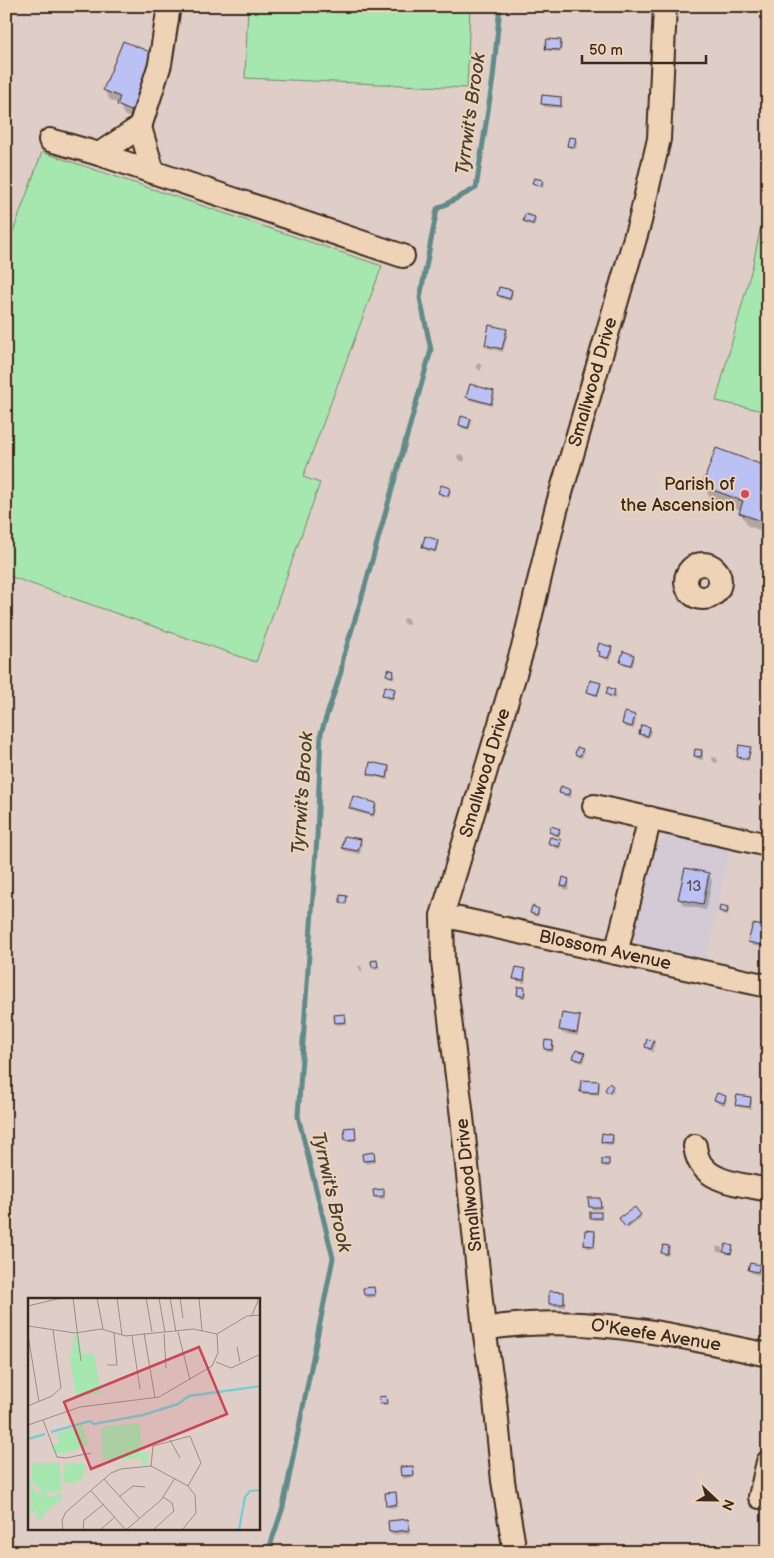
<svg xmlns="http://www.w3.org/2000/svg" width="774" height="1558" font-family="'Balsamiq Sans',sans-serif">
<rect width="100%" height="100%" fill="#dfcec8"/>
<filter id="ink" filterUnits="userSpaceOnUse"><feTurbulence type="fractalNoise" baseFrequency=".02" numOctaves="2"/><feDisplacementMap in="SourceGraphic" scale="10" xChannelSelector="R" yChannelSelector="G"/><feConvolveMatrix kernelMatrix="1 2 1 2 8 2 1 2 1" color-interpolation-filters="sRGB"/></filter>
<g filter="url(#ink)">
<path fill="#d4cad5" d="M672 835 730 847 706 962 648 949 642 947 635 939 634 928 652 853 657 843 666 837Z"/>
<g fill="#a6e6af" stroke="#708866">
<path d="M248 6H470L467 88 245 78Z"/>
<path d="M42 152 382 266 303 477 320 483 256 662 6 575V251Z"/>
<path d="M768 203V412L716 401 753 264 763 216Z"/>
</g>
<g fill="#0003">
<path d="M560 42 562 44 561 52 548 51 547 48Z"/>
<path d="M104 90 150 105 143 123 124 115 119 104 110 100Z"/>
<path d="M543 97 561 98 562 101V108L544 107 543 104Z"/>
<path d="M575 139 577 142 576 149 570 148 568 145Z"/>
<path d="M542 181 544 184 543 188 535 185 533 183Z"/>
<path d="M534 218 536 220 534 226 526 224 525 221Z"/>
<path d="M511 291 513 294 511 301 500 298 498 295Z"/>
<path d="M506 330 508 333 503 352 488 348 486 345Z"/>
<path d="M478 362 482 366 480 371 476 367Z"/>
<path d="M493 392 495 395 492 406 469 400 467 397Z"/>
<path d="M470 420 472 423 469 430 462 428 460 425Z"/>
<path d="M458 454 463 455 465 458 464 462 459 460 457 457Z"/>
<path d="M768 468V533L748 526 740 512 741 510 711 500 704 486Z"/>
<path d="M449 489 451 492 449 498 441 496 440 493Z"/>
<path d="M437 541 439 544 436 553 425 550 423 547Z"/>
<path d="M404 618 408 619 409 622 408 625 404 624 403 621Z"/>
<path d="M611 648 613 651 609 660 602 658 598 651Z"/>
<path d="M633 656 635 659 632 667 623 664 621 662Z"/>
<path d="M394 672 395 675 394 679 389 677 387 675Z"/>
<path d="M600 684 601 687 598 697 590 694 588 691Z"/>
<path d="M394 690 396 693 393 700 385 698 383 695Z"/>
<path d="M614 691 616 694 615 699 609 697 608 694Z"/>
<path d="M634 716 636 719 634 729 625 727 623 724Z"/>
<path d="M649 728 651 731 649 738 642 737 640 734Z"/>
<path d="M750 748 751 751 749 761 740 759 738 757Z"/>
<path d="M582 750 584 752 582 758 578 757 576 754Z"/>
<path d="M702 751 703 754V760L697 759 695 756Z"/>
<path d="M712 757 717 758 718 763 713 762Z"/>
<path d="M389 767 390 770 388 780 371 776 369 773Z"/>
<path d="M570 791 572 793 571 798 562 795 561 792Z"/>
<path d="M376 804 377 807 374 817 352 811 350 808Z"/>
<path d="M559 830 561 833 559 837 552 835 550 832Z"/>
<path d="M360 840 362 843 360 854 345 851 343 848Z"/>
<path d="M560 841 561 844 560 849 551 846 550 843Z"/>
<path d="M709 874 712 881 706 910 683 905 680 899Z"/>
<path d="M568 880 570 883 568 890 564 889 562 886Z"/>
<path d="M346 897 347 905H343L341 902Z"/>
<path d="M727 908 729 911 728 915 722 914 720 911Z"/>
<path d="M538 910 539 913 538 917 533 915 531 912Z"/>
<path d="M754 925 768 929 766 948 751 945 750 942Z"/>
<path d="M377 961 379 969 374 970 372 962Z"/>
<path d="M358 966H361L363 972H361Z"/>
<path d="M525 970 526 973 525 983 516 981 515 978Z"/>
<path d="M524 989 526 991 525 998H520L519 995Z"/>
<path d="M344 1015 347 1024 338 1025 336 1022Z"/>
<path d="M579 1017 580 1020 578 1036 562 1033 561 1030Z"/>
<path d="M552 1042 554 1045 553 1052H547L545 1049Z"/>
<path d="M653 1042 655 1045 653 1052 648 1050 646 1047Z"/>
<path d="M584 1054 586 1057 584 1063 576 1061 575 1058Z"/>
<path d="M598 1082 600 1085 599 1095 583 1094 581 1092Z"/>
<path d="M612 1087 614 1090 611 1095 606 1090Z"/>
<path d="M725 1097 727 1100 725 1105 717 1103 716 1100Z"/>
<path d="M751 1099 752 1101 751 1109 738 1107 737 1104Z"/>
<path d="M354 1128 356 1141 347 1142 346 1139Z"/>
<path d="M612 1136 614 1139 613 1146 604 1144 602 1141Z"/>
<path d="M373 1154 375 1162 366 1164 364 1161Z"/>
<path d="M608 1161 610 1167H605L603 1164Z"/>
<path d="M383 1191 385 1199H377L375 1196Z"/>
<path d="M590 1199H599L602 1209 592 1210Z"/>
<path d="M600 1213 602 1220H593L592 1218Z"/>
<path d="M640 1216 641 1218 628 1229 622 1221Z"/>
<path d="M595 1232 596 1235 595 1248H587L585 1245Z"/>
<path d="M716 1246 722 1248 723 1253 717 1252Z"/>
<path d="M668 1247 670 1250 668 1256 664 1255 662 1253Z"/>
<path d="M759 1266 760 1269 759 1275 751 1273 750 1270Z"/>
<path d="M374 1288 376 1297 367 1298 365 1289Z"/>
<path d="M564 1293 565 1296V1307L551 1306 550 1303Z"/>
<path d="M385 1397 388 1406H383L382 1403Z"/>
<path d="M413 1467 415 1477 403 1479 402 1476Z"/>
<path d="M395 1493 398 1507 389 1508 387 1505Z"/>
<path d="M407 1520 410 1533 392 1535 390 1532Z"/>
</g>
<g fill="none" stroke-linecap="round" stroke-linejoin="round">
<path stroke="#618b89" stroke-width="5" d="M268 1552 283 1507 333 1258 298 1116 317 837 321 733 341 672 343 658 361 600 431 350 420 298 437 209 476 188 493 78 500 6"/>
</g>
<g fill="#bbc2f3" stroke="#3b2a1e">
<path d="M547 39 561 40 560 50 545 49Z"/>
<path d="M123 41 155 54 138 114 117 105 120 97 103 90Z"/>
<path d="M542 95 561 97V106L541 104Z"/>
<path d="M569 137 576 138 574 147 567 146Z"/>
<path d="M534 178 543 180 541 186 532 183Z"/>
<path d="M525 214 535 217 533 224 523 221Z"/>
<path d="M499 287 512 290 510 299 497 295Z"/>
<path d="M489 325 507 329 502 349 485 345Z"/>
<path d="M470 384 494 391 491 404 466 397Z"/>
<path d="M461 416 471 419 468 428 459 425Z"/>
<path d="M716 448 768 467V529L765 528 767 523 739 513 743 501 702 486Z"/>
<path d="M441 485 450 488 448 496 438 493Z"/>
<path d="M425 536 438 540 435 551 422 547Z"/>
<path d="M599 643 612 647 608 658 599 656 600 652 597 651Z"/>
<path d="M623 651 634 655 631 665 620 662Z"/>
<path d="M388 669 394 671 392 677 386 675Z"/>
<path d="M590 680 601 683 597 695 587 692Z"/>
<path d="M385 686 395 689 392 698 382 695Z"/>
<path d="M608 687 615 690 613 697 606 694Z"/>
<path d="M625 712 635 715 632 727 622 724Z"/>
<path d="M641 725 650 727 648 736 639 734Z"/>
<path d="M739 745 751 747 748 759 737 757Z"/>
<path d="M577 747 583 749 580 756 575 754Z"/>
<path d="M695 749 702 750 701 757 694 756Z"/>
<path d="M370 762 389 766 387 778 368 774Z"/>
<path d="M561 786 571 790 569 795 559 793Z"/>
<path d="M353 796 376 803 373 815 349 808Z"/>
<path d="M551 826 560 829 558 835 549 832Z"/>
<path d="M344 836 361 839 358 851 342 848Z"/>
<path d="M550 837 561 840 559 847 548 843Z"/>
<path d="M685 868 709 873 703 904 678 899Z"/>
<path d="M563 877 569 879 567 887 561 886Z"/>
<path d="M340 895 347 896 346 903 340 902Z"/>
<path d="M720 905 728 907 727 913 719 911Z"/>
<path d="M532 906 539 909 537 915 530 913Z"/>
<path d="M753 924 768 927 765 946 748 942Z"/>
<path d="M377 960 378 967H372L371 961Z"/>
<path d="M516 967 525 969 524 980 513 979Z"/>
<path d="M518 987H525L524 996 517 995Z"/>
<path d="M562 1013 580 1016 577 1033 559 1030Z"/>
<path d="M345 1014 346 1022 335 1023 334 1015Z"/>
<path d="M647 1039 654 1041 651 1049 645 1047Z"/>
<path d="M545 1040 553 1041 552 1050 544 1049Z"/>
<path d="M576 1050 585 1053 582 1061 573 1058Z"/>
<path d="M768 1072V1094L761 1092Z"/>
<path d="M581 1080 599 1081 598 1093 580 1092Z"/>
<path d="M609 1083 613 1086 609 1093 605 1090Z"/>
<path d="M717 1093 726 1096 724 1103 714 1100Z"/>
<path d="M737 1095 751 1097 750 1107 735 1105Z"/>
<path d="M355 1127 356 1139 345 1140 344 1128Z"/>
<path d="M602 1133 613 1135 612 1143 601 1142Z"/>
<path d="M374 1152 375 1160 363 1161 362 1154Z"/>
<rect x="602" y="1159" width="7" height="6"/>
<path d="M384 1189V1196L374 1197 373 1190Z"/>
<path d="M588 1198H600L601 1207H589Z"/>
<path d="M635 1207 641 1215 625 1227 619 1218Z"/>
<rect x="590" y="1212" width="11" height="6"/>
<path d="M585 1230 595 1231 594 1246 584 1245Z"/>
<path d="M726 1244 733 1246 731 1254 723 1252Z"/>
<path d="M663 1245 669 1246 667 1254 661 1253Z"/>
<path d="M750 1263 760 1265 758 1272 748 1270Z"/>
<path d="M374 1287 375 1295H364L363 1288Z"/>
<path d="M549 1291 564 1292V1304H549Z"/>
<path d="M386 1396 387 1403 380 1404 379 1397Z"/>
<path d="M413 1466 414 1475 401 1476 400 1467Z"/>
<path d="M396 1492 397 1504 386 1506 385 1493Z"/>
<path d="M408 1519 409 1530 389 1532 388 1521Z"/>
</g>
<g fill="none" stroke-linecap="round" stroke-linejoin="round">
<defs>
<g id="minor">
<path d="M140 127 153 172"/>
<path d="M50 140 99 154 403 256"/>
<path d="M99 154 140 127 160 64 169 6"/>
<circle cx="703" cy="581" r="17"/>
<path d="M594 806 768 845"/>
<path d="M442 916 460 919 768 986"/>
<path d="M616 953 650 818"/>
<path d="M695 1146C696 1154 698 1162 704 1168 718 1184 748 1185 768 1190"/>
<path d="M484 1329C581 1312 673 1335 768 1355"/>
<path d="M760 1497 768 1462"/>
<path d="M515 1552 503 1481 495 1400 484 1329 462 1117 443 962 442 916 524 644 556 510 640 221 659 139 665 6"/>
</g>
</defs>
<use href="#minor" stroke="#3b2a1e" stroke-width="26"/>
<use href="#minor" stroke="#efd3b6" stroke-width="22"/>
</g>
</g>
<circle fill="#d1495b" stroke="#efd3b6" stroke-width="2" cx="745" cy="494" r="5"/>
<g text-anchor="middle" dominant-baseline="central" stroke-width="4" stroke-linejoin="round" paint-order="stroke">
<g font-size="15" fill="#5b5053">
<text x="694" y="886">13</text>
</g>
<g font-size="18" fill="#3b2a1e" stroke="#efd3b6">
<text transform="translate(593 382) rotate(-74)">Smallwood Drive</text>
<text transform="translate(485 773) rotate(-73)">Smallwood Drive</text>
<text transform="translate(605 950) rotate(12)">Blossom Avenue</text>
<text transform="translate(469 1185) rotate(-96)">Smallwood Drive</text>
<text transform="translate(656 1335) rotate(9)">O'Keefe Avenue</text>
</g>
<g font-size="18" fill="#3b2a1e" stroke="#efd3b6" text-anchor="end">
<text x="735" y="484">Parish of<tspan x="735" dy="21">the Ascension</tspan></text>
</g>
<g font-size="19" font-style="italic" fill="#454239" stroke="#efd3b6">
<text transform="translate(471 114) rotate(-82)">Tyrrwit's Brook</text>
<text transform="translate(303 793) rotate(-86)">Tyrrwit's Brook</text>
<text transform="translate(331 1192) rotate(77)">Tyrrwit's Brook</text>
</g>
</g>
<g transform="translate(28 1298)">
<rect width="232" height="232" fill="#dfcec8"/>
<path d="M46 37 51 38 54 56 66 55 73 95 48 99 41 57 44 56ZM112 125 113 156 120 155V166L114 167 113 160 75 162 73 129ZM54 127 61 147 39 155H27L24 147 32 145 29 136ZM4 165H32L33 193 17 194 20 199 32 196 35 201 20 211 12 223 8 216 9 212 2 216 0 213 5 204 0 203 4 197 0 190V179L7 194 16 197 4 182ZM37 165 57 166 56 178 48 185 35 184Z" fill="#a6e6af"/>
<path fill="none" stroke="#7bccd1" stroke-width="2.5" d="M23 134 62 123 66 126 115 117 150 106 161 98 233 88M0 141 17 136M211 232 217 199 222 193 233 192"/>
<path fill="none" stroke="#9d8c84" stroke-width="1" d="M45 0 53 63M69 0 75 31M89 0 94 37M118 0 124 34M131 0 137 35M142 0 148 34M152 0 155 20M171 0 174 33M0 8 33 0M224 17 230 3 228 0M0 28 47 35 73 31 98 38 165 31 189 36 219 18 233 17M150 34 162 82M116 35 127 100M136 36 138 70M0 37 11 104M104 38 112 91M209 49 212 64M188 64 203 70 233 56M79 67H89L86 35M0 108 24 98 33 90 25 32M15 122 29 159 38 160 63 155M0 127 52 109 131 99 184 68 190 55 189 36M142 142 152 160M123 168 125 148 162 138 173 165 160 188M76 181 112 221M63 193 98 232 133 202 147 180M91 199 105 188 117 189M35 232 34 222 38 214 83 175 93 171 123 168 160 188 167 197 168 215 154 232M55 232 56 222 76 206M72 232 87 219M125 232 146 213 144 205 135 199"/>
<path fill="#ca4758" fill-opacity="0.15" stroke="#ca4758" stroke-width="2.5" d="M171 49 199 116 63 171 36 104Z"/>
<rect width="232" height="232" fill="none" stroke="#3b2a1e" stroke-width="2.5"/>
</g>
<rect width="774" height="1558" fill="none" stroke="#efd3b6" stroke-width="25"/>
<rect x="12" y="12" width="749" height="1533" fill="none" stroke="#3b2a1e" stroke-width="2" filter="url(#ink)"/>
<g transform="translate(716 1500) rotate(112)" stroke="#efd3b6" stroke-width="4" paint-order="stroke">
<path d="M0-4L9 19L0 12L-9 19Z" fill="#3b2a1e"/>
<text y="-8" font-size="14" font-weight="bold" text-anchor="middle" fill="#3b2a1e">N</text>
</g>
<path d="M582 55v8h124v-8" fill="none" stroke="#3b2a1e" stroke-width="2.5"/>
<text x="589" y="55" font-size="15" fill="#3b2a1e" stroke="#efd3b6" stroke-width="4" paint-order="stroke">50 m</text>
</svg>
